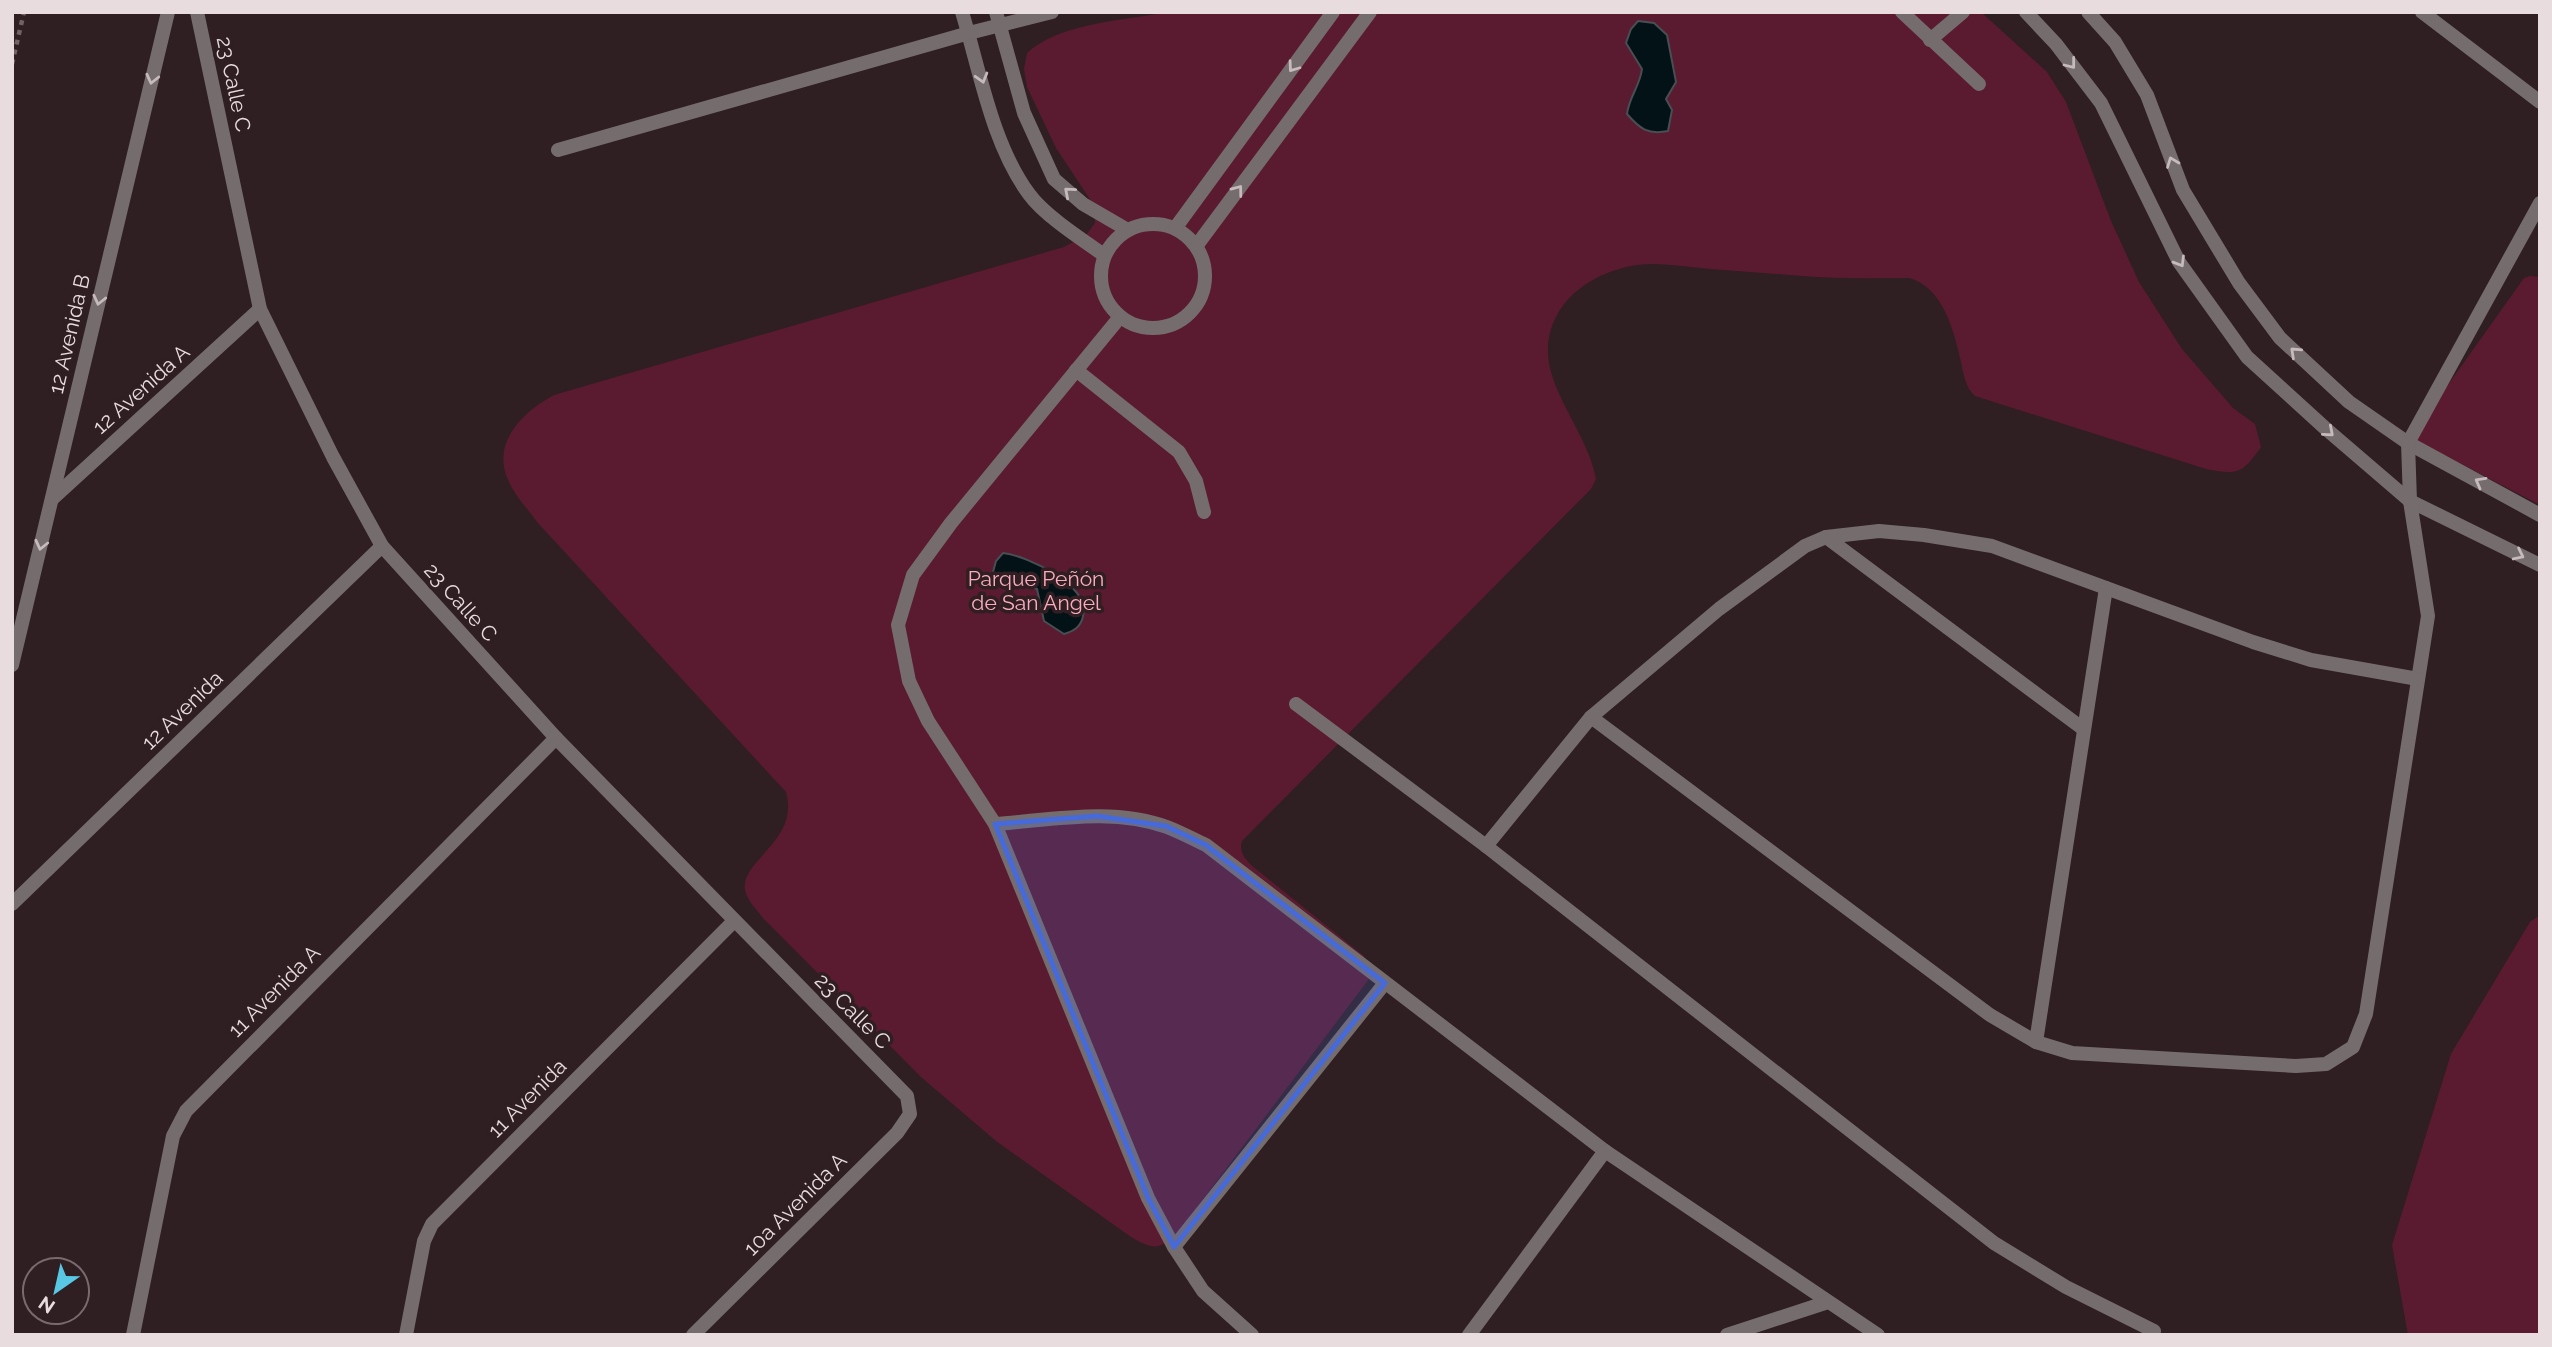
<svg xmlns="http://www.w3.org/2000/svg" width="2552" height="1347" font-family="Raleway,sans-serif">
<rect width="100%" height="100%" fill="#2f1e22"/>
<g fill="#5a1b30">
<path d="M1169 12H1981L2047 72 2066 102 2111 221 2139 282 2182 349 2233 408 2255 424 2261 447C2242 474 2238 475 2206 469L1975 396C1965 387 1964 375 1961 362 1954 331 1943 287 1909 278 1873 278 1837 279 1802 276 1768 273 1734 271 1701 268 1680 266 1657 262 1637 265 1592 272 1549 301 1548 350 1547 391 1589 436 1596 479L1591 489 1242 841C1239 852 1244 857 1251 865L1364 956 1369 965V979L1180 1230C1160 1250 1155 1251 1131 1237L996 1141 921 1077 763 918C756 909 747 900 745 890 740 860 800 841 786 792L537 522C528 509 515 496 509 482 490 444 522 412 554 395L1064 247 1086 235 1095 223V207L1056 148 1027 87 1024 69 1027 53C1059 23 1126 20 1169 12Z"/>
<path d="M2530 276 2540 277V505L2417 441 2416 430 2524 278Z"/>
<path d="M2540 915V1335H2408L2392 1245 2451 1054 2530 922Z"/>
</g>
<g fill="#021216" stroke="#474f52" stroke-width="2">
<path d="M1638 21 1654 23 1667 35 1676 82 1666 99 1672 110 1668 131C1648 135 1640 129 1627 114 1629 97 1640 86 1642 69L1626 43 1631 29Z"/>
<path d="M1003 553C1028 556 1091 586 1083 616 1081 627 1074 631 1064 634L1044 621 1037 589C1020 582 1007 586 993 572L996 561Z"/>
</g>
<g fill="none" stroke-linecap="round" stroke-linejoin="round">
<path stroke="#726266" stroke-width="4.5" stroke-dasharray="5 5" stroke-linecap="butt" d="M12 64 24 12"/>
<g stroke="#756c6e" stroke-width="14">
<path d="M197 12 260 309 333 457 382 546 556 738 907 1096 910 1114 897 1133 693 1335"/>
<path d="M962 12C980 71 992 144 1029 194 1044 215 1081 239 1104 255"/>
<path d="M996 12 1024 113 1054 179 1083 204 1126 229"/>
<path d="M1902 12 1979 84"/>
<path d="M2026 12 2056 44 2101 103 2179 262 2247 357 2325 428 2410 501 2540 565"/>
<path d="M2088 12 2115 42 2147 95 2183 190 2239 283 2280 338 2349 402 2408 443 2540 515"/>
<path d="M2422 12 2540 102"/>
<path d="M1930 40 1963 12"/>
<path d="M558 150 969 33 1052 12"/>
<circle cx="1153" cy="276" r="52"/>
<path d="M1176 227 1333 12"/>
<path d="M1197 245 1370 12"/>
<path d="M1120 317 951 523 913 575 898 625 909 681 928 721 995 824 1148 1198 1174 1247 1203 1291 1252 1335"/>
<path d="M1076 370 1179 452 1196 481 1204 512"/>
<path d="M52 499 260 309"/>
<path d="M1826 537 2082 728"/>
<path d="M12 665 168 12"/>
<path d="M1296 704 1486 846 1994 1243 2066 1287 2154 1331"/>
<path d="M1591 717 1990 1015 2036 1042 2072 1053 2296 1066 2326 1064 2353 1047 2366 1014 2428 616 2410 501 2408 443 2540 203"/>
<path d="M995 824C1051 820 1113 807 1167 827 1180 832 1193 839 1206 845L1605 1151 1878 1335"/>
<path d="M1486 846 1591 717 1719 609 1805 546 1826 537 1879 531 1924 535 1992 546 2253 642 2311 660 2418 679"/>
<path d="M12 904 382 546"/>
<path d="M2036 1042 2106 588"/>
<path d="M1174 1247 1385 983"/>
<path d="M133 1335 173 1136 186 1111 556 738"/>
<path d="M406 1335 424 1241 432 1224 734 921"/>
<path d="M1469 1335 1605 1151"/>
<path d="M1727 1335 1828 1302"/>
</g>
</g>
<defs><path id="oneway-chevron" d="M-2-3.5L2.5 0L-2 3.5" fill="none" stroke-width="1.6" stroke-linecap="round" stroke-linejoin="round" transform="scale(1.75)"/></defs>
<g stroke="#c6babc">
<use href="#oneway-chevron" transform="translate(2071 64) rotate(52)"/>
<use href="#oneway-chevron" transform="translate(1293 67) rotate(126)"/>
<use href="#oneway-chevron" transform="translate(982 78) rotate(74)"/>
<use href="#oneway-chevron" transform="translate(152 79) rotate(103)"/>
<use href="#oneway-chevron" transform="translate(2172 162) rotate(-111)"/>
<use href="#oneway-chevron" transform="translate(1238 190) rotate(-53)"/>
<use href="#oneway-chevron" transform="translate(1069 192) rotate(-139)"/>
<use href="#oneway-chevron" transform="translate(2180 262) rotate(59)"/>
<use href="#oneway-chevron" transform="translate(99 300) rotate(103)"/>
<use href="#oneway-chevron" transform="translate(2295 352) rotate(-137)"/>
<use href="#oneway-chevron" transform="translate(2329 432) rotate(41)"/>
<use href="#oneway-chevron" transform="translate(2480 482) rotate(-151)"/>
<use href="#oneway-chevron" transform="translate(41 545) rotate(103)"/>
<use href="#oneway-chevron" transform="translate(2519 555) rotate(26)"/>
</g>
<path fill="#466ad9" fill-opacity="0.2" stroke="#466ad9" stroke-width="5" stroke-linejoin="round" d="M1097 816 1166 826 1206 845 1385 983 1174 1247 1148 1198 995 824Z"/>
<g text-anchor="middle" dominant-baseline="central" stroke-width="7" stroke-linejoin="round" paint-order="stroke">
<g font-size="21" fill="#e8dcde" stroke="#2f1e22">
<text transform="translate(234 84) rotate(78)">23 Calle C</text>
<text transform="translate(69 334) rotate(-77)">12 Avenida B</text>
<text transform="translate(141 389) rotate(-42)">12 Avenida A</text>
<text transform="translate(461 602) rotate(48)">23 Calle C</text>
<text transform="translate(182 710) rotate(-44)">12 Avenida</text>
<text transform="translate(274 991) rotate(-45)">11 Avenida A</text>
<text transform="translate(853 1011) rotate(45)">23 Calle C</text>
<text transform="translate(527 1098) rotate(-45)">11 Avenida</text>
<text transform="translate(795 1204) rotate(-45)">10a Avenida A</text>
</g>
<g font-size="21" fill="#faacbe" stroke="#2f1e22">
<text x="1036" y="578">Parque Peñón<tspan x="1036" dy="24">de San Angel</tspan></text>
</g>
</g>
<rect width="2552" height="1347" fill="none" stroke="#e8dcde" stroke-width="28"/>
<g transform="translate(56 1291) rotate(214)"><circle r="33" fill="#2f1e22" stroke="#796a6d" stroke-width="2"/>
<path d="M0-5L12 26L0 18L-12 26Z" fill="#59c8e4"/>
<text y="-10" font-size="19" font-weight="bold" text-anchor="middle" fill="#e8dcde">N</text>
</g>
</svg>
